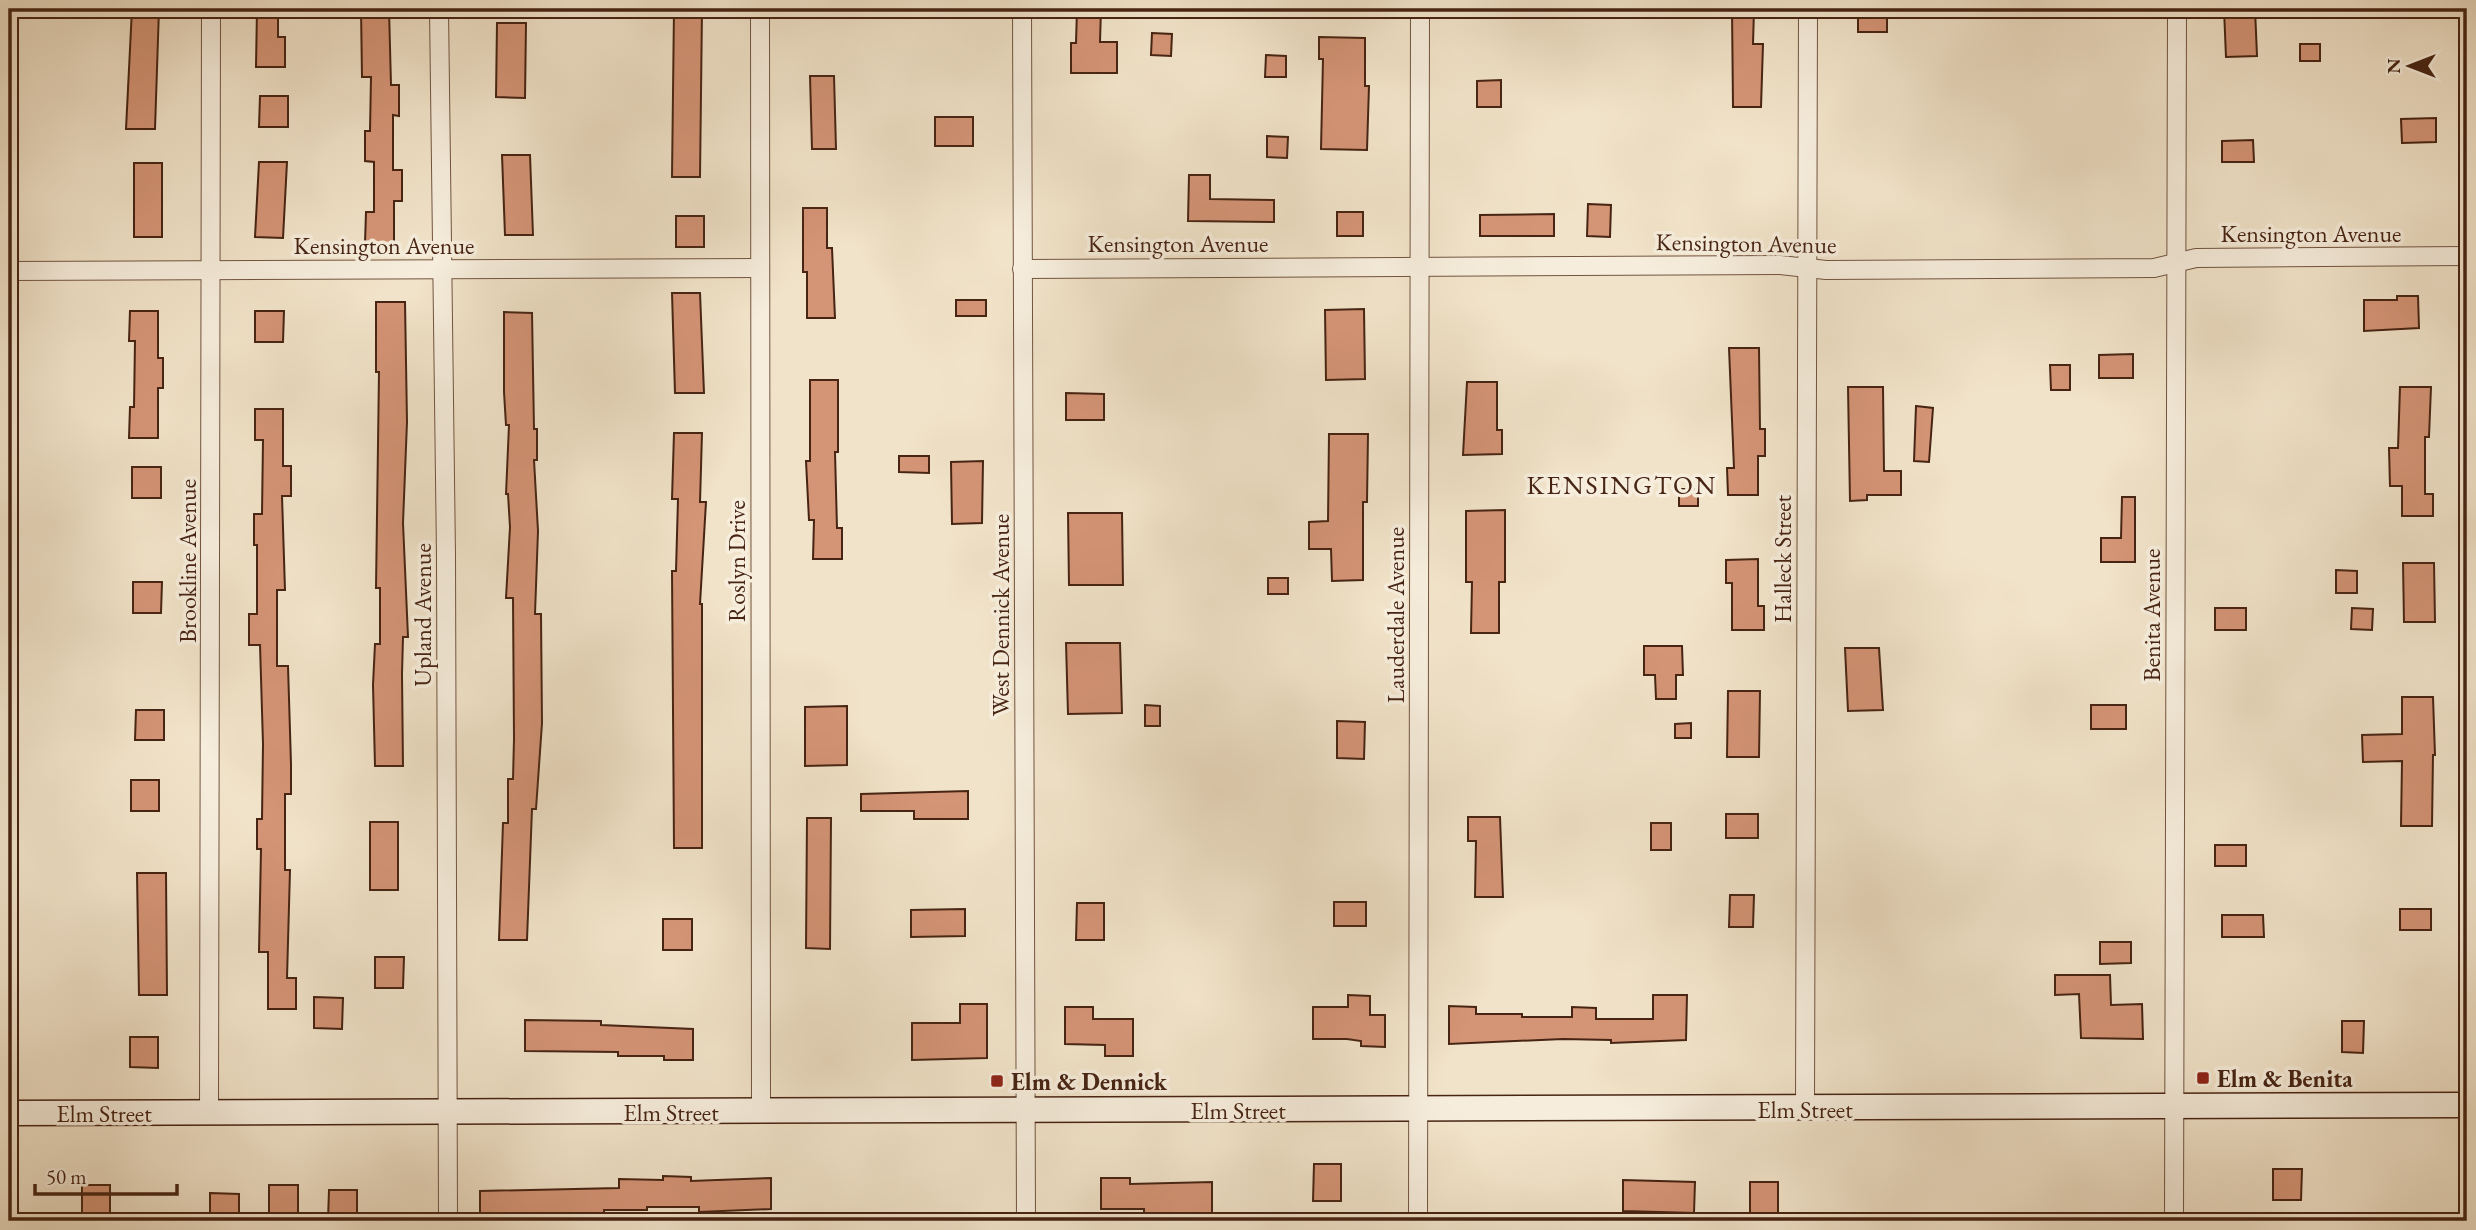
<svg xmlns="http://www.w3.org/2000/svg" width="2476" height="1230" font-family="'EB Garamond',serif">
<rect width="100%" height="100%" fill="#f1e3c9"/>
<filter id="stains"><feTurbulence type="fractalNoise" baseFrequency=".00286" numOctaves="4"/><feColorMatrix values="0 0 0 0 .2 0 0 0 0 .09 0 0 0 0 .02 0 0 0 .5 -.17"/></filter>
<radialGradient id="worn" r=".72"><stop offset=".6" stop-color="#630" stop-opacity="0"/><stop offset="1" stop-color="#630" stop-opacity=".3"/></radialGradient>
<g fill="#d49476" stroke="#472413" stroke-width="2">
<path d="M132 9H159L155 129H126Z"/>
<path d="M257 9H278V37H285V67H256Z"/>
<path d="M361 9H389L391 85H399V116L393 115V170H402V201H394V243H365L366 212H374V162L365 161V131H370L371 77H362Z"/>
<path d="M674 9H702L700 177H672Z"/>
<path d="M1077 9H1101L1100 42H1117V73H1071V43H1076Z"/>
<path d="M1732 9H1754L1753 44H1763L1761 107H1733Z"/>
<path d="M1858 9 1887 10V32H1858Z"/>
<path d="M2224 9H2255L2257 56 2226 57Z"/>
<path d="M497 23H526L525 98 496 97Z"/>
<path d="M1152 33 1172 34 1171 56 1151 55Z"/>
<path d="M1319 37 1365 38V86H1369L1367 150 1321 149 1323 59H1319Z"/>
<rect x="2300" y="44" width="20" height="17"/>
<path d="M1266 55 1286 56V77H1265Z"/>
<path d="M810 76H834L836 149H812Z"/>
<path d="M1501 80V107H1477V81Z"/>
<path d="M260 96H288V127H259Z"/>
<rect x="935" y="117" width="38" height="29"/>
<path d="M2436 118V142L2402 143 2401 119Z"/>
<path d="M1267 136 1288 137 1287 158 1267 157Z"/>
<path d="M2253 140 2254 162H2222V141Z"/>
<path d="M502 155H530L533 235H505Z"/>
<path d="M259 162H287L283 238 255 237Z"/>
<rect x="134" y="163" width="28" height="74"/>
<path d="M1189 175H1210V199L1274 200V222L1188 221Z"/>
<path d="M1588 204 1611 205 1610 237 1587 236Z"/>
<path d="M803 208H827V248H832L835 318H807V272H803Z"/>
<rect x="1337" y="212" width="26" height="24"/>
<path d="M1554 214V236H1480V215Z"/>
<rect x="676" y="216" width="28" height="31"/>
<path d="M672 293H700L704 393H675Z"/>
<path d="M2397 296H2418L2419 328 2364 331V300H2397Z"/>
<rect x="956" y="300" width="30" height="16"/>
<path d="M376 302H405L407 422 403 523 408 637H403L402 674 403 766H375L373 685 375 644H380V588H376L379 372H376Z"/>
<path d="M1364 309 1365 379 1326 380 1325 310Z"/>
<path d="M130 311H158V358H163V388H158V438H129L130 407H134L135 341H129Z"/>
<path d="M255 311H284L283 342H255Z"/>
<path d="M504 312 532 313 534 429H537V460H534L538 531 535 614H541L542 723 536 809H532L527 940H499L503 823H508V779H513L514 739 513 598H506L510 527 508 494H506L509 425H506L504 392Z"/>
<path d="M1729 348H1759L1760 429H1765V456H1758V495H1728L1727 468H1734Z"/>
<path d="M2133 354V378H2099V355Z"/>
<path d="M2050 365H2070V390H2051Z"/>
<path d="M810 380H838V452H835L837 528H842V559H813L814 520H809L806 461H810Z"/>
<path d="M1467 382H1497V430H1502V454L1463 455Z"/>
<path d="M1848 387H1883L1884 471H1901V495H1867V500L1850 501Z"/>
<path d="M2400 387H2431L2429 437H2425V494H2433V516H2402V486H2390L2389 448H2398Z"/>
<path d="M1066 393 1104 394V420H1066Z"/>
<path d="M1916 406 1933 408 1929 462 1914 461Z"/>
<path d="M255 409H283V466H291V496H282L285 590H277V666H288L291 764V794H285V870H290L287 978H296V1009H268V952H259L261 849H257V819H262L263 744 260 645H249V614H257V545H254V514H262L263 440H255Z"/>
<path d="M674 433H702L700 502H706L700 604H702V848H674L672 571H676L678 499H672Z"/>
<path d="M1329 434H1368L1367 502H1363V580L1332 581 1331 549H1309V522L1328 521Z"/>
<path d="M899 456H929V473L899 472Z"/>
<path d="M983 461 982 523 952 524 951 462Z"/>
<rect x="132" y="467" width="29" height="31"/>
<rect x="1679" y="489" width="19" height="17"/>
<path d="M2122 497H2135V562H2101V538H2121Z"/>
<path d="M1505 510V582H1499V633H1471L1472 582H1466V511Z"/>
<path d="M1068 513H1122L1123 585H1069Z"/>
<path d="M1758 559V606H1764V630H1732V583H1726V560Z"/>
<path d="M2403 563H2434L2435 622H2404Z"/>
<path d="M2336 570 2357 571V593H2336Z"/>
<rect x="1268" y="578" width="20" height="16"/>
<path d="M133 582H162L161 613H133Z"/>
<rect x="2215" y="608" width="31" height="22"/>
<path d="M2352 608 2373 609 2372 630 2351 629Z"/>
<path d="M1066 643H1120L1122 713 1068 714Z"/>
<path d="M1644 646H1682L1683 675H1676V699H1656L1655 675H1644Z"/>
<path d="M1845 648H1879L1883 710 1848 711Z"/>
<path d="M1728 691H1760L1759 757H1727Z"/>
<path d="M2402 697H2433L2435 755H2433L2432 826H2401L2402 761 2363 762 2362 735 2402 734Z"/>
<path d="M1145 705 1160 706V726H1145Z"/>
<rect x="2091" y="705" width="35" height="24"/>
<path d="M847 706V765L805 766V707Z"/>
<path d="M136 710H164V740H135Z"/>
<path d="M1337 721 1365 722 1364 759 1337 758Z"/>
<path d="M1691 723V738H1675V724Z"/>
<rect x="131" y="780" width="28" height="31"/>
<path d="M968 791V819H914V811H861V794Z"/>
<rect x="1726" y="814" width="32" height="24"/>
<path d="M1468 817H1500L1503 897H1475L1476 841H1468Z"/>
<path d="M807 818H831L830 949 806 948Z"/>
<rect x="370" y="822" width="28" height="68"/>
<rect x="1651" y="823" width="20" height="27"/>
<rect x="2215" y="845" width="31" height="21"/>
<path d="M137 873H166L167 995H139Z"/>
<path d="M1730 895H1754L1753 927H1729Z"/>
<rect x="1334" y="902" width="32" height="24"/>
<path d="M1077 903H1104V940H1076Z"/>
<path d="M965 909V936L911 937V910Z"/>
<rect x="2400" y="909" width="31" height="21"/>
<path d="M2222 915H2263L2264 937H2222Z"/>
<rect x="663" y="919" width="29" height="31"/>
<path d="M2100 942H2131V963L2100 964Z"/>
<path d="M375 957H404L403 988H375Z"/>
<path d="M2055 975H2110L2111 1005 2142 1004 2143 1039 2081 1038 2079 994 2055 995Z"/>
<path d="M1348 995 1370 996V1015H1385V1047L1361 1046V1041L1347 1039H1313V1007H1348Z"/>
<path d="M1653 995H1687L1686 1040 1611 1043V1040L1563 1039 1449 1044V1006L1476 1007V1014H1522V1017H1572V1007L1596 1008V1019H1653Z"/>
<path d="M314 997 343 998 342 1029 314 1028Z"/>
<path d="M960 1004H987V1058L912 1060V1023H960Z"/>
<path d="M1065 1007H1093V1019H1133V1056H1105V1045L1065 1044Z"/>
<path d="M525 1020 601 1021V1025L693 1029V1060H664V1056H618V1052L525 1051Z"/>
<path d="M2342 1021H2364L2363 1053 2342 1052Z"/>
<path d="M130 1037H158V1068L130 1067Z"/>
<path d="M1314 1164H1341V1201H1313Z"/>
<path d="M2273 1169H2302L2301 1200H2273Z"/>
<path d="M663 1176 691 1177V1181L771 1178V1209L699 1212V1207H647V1210H604V1219L480 1221V1191L619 1188V1179L663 1180Z"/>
<path d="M1101 1178H1130V1184L1212 1182V1213L1144 1214V1209H1101Z"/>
<path d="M1623 1180 1695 1182 1694 1213 1623 1211Z"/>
<rect x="1750" y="1182" width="28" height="31"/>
<rect x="82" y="1185" width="28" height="31"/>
<rect x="269" y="1185" width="29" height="31"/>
<path d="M329 1190H357V1221H328Z"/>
<path d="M210 1193 239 1194V1221H210Z"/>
</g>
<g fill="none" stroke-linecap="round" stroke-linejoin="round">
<defs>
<g id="street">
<path d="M439 9 446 556 448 1221"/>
<path d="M760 9 761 1112"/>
<path d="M1022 9 1026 1221"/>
<path d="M1022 269 1780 265 1826 270 2154 268 2196 258 2467 256"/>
<path d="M9 271 760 268"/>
<path d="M1805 1110 1808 9"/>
<path d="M209 1113 211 9"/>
<path d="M1418 1221 1420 9"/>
<path d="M2174 1221 2177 9"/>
</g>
<path id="secondary" d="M9 1113 2467 1105"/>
</defs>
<use href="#street" stroke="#725440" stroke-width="20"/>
<use href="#secondary" stroke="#472413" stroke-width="27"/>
<use href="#street" stroke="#f6eddc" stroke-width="18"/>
<use href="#secondary" stroke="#f6eddc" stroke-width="24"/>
</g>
<g fill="#8f2418" stroke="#f6eddc" stroke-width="2.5">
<rect x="2196" y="1071" width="14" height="14" rx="3.5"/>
<rect x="990" y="1074" width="14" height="14" rx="3.5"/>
</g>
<g text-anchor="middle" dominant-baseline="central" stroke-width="7" stroke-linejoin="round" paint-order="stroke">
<g font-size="24" fill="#472413" stroke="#f6eddc">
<text x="2311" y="233">Kensington Avenue</text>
<text x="1178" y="243">Kensington Avenue</text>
<text transform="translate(1746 243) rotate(1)">Kensington Avenue</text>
<text x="384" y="245">Kensington Avenue</text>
<text transform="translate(1782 559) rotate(-90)">Halleck Street</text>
<text transform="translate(187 561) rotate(-90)">Brookline Avenue</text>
<text transform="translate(736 561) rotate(-90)">Roslyn Drive</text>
<text transform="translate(422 615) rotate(-90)">Upland Avenue</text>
<text transform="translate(1000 615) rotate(-90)">West Dennick Avenue</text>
<text transform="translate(1395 615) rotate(-90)">Lauderdale Avenue</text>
<text transform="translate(2151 615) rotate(-90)">Benita Avenue</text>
<text x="1805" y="1109">Elm Street</text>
<text x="1238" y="1110">Elm Street</text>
<text x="671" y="1112">Elm Street</text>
<text x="104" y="1113">Elm Street</text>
</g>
<g font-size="24" font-weight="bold" fill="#472413" stroke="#f6eddc" text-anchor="start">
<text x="2217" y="1078">Elm &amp; Benita</text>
<text x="1011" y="1081">Elm &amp; Dennick</text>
</g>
<g font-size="26" letter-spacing="2" fill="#472413" stroke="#f6eddc">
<text x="1622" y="485">KENSINGTON</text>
</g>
</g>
<rect width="2476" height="1230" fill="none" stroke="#f1e3c9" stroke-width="35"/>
<rect x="10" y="10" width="2455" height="1209" fill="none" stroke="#472413" stroke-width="3.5"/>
<rect x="18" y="18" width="2441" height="1195" fill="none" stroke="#472413" stroke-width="2"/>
<g transform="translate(2410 66) rotate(270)" stroke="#f6eddc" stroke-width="5" paint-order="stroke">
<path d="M0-5L12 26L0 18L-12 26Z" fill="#472413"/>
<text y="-10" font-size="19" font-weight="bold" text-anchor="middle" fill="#472413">N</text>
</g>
<path d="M35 1184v10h142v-10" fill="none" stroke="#472413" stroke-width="3.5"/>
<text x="46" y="1184" font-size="21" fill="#472413" stroke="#f6eddc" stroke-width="5" paint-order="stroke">50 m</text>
<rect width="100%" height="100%" filter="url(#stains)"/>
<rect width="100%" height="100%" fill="url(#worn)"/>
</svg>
